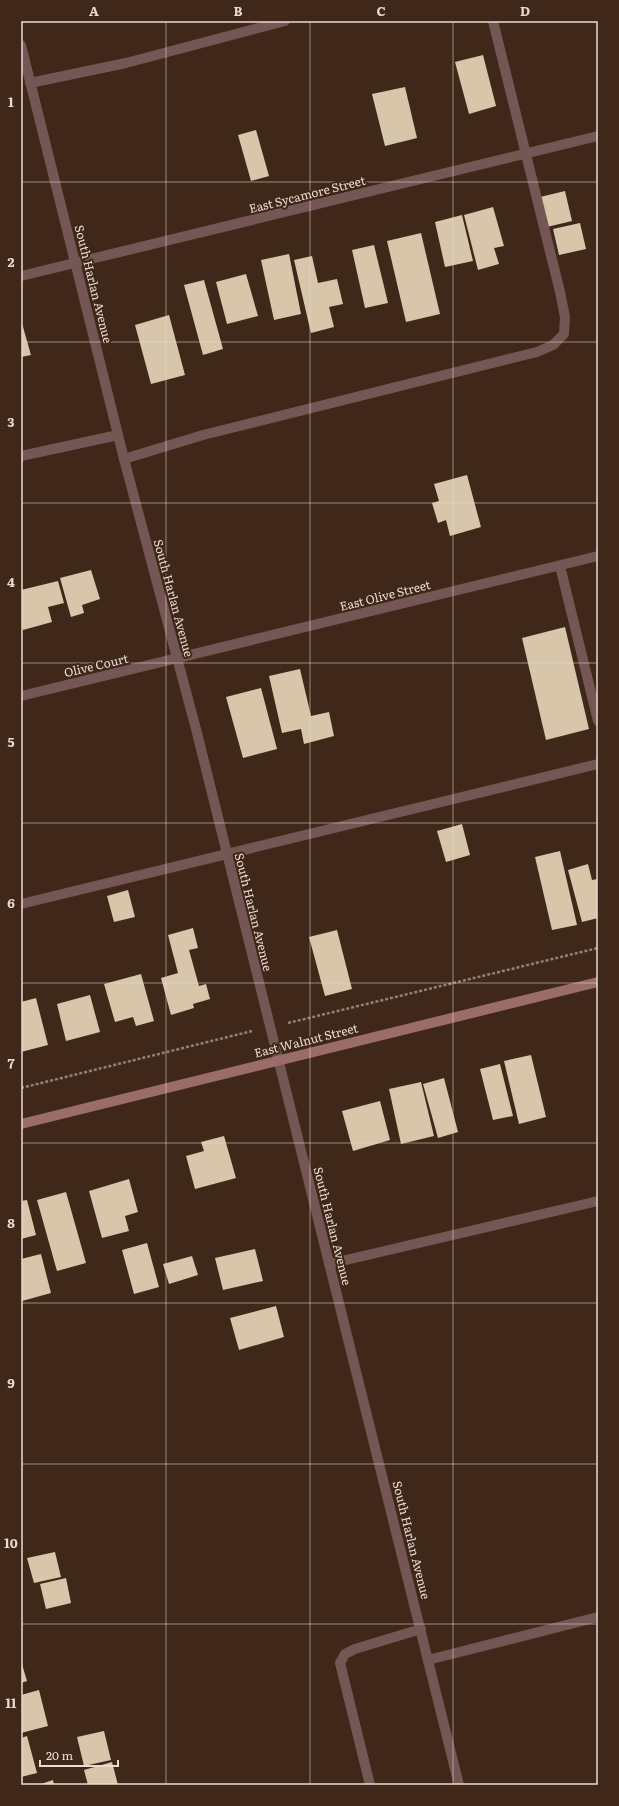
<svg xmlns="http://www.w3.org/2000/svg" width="619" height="1806" font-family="Literata,serif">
<rect width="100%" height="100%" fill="#3f281a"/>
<g fill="#d7c6aa">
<path d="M483 55 496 106 469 114 455 62Z"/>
<path d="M405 87 417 138 385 146 372 94Z"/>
<path d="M256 130 269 176 251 181 238 135Z"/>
<path d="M565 191 572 221 547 227 540 197Z"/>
<path d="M493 207 504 246 494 248 499 264 478 270 464 215Z"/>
<path d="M462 215 473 261 445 267 435 222Z"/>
<path d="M580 223 586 249 559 255 553 229Z"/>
<path d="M421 233 440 314 406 322 387 241Z"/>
<path d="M374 245 388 303 365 308 352 250Z"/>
<path d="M289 254 301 314 274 320 261 260Z"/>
<path d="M312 256 318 283 337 279 343 304 329 307 334 327 311 333 294 260Z"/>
<path d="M246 274 258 316 227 324 216 282Z"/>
<path d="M204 280 223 349 203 355 184 285Z"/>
<path d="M169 315 185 375 151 384 135 325Z"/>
<path d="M21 320 31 355 21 357Z"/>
<path d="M467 475 481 527 450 536 446 520 438 523 432 503 439 501 434 484Z"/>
<path d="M91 570 100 599 82 605 84 613 71 617 60 578Z"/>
<path d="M58 581 64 603 48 607 52 622 23 630 21 623V590Z"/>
<path d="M565 627 589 729 546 740 522 638Z"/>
<path d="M300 669 311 716 329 712 334 736 304 744 301 729 282 733 269 676Z"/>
<path d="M261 688 277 749 243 758 226 697Z"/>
<path d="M462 824 470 855 446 862 437 831Z"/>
<path d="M560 851 577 925 552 930 535 857Z"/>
<path d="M588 864 592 880 598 879V918L582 922 568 870Z"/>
<path d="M128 890 135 917 114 922 107 896Z"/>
<path d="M193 928 198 948 189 950 199 986 206 984 210 999 193 1004 194 1008 171 1015 161 978 178 973 168 935Z"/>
<path d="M337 930 352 989 325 996 309 937Z"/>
<path d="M141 974 154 1021 136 1026 133 1017 115 1022 104 984Z"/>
<path d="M90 995 100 1032 66 1041 57 1004Z"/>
<path d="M36 998 48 1045 21 1052V1002Z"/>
<path d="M531 1055 546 1117 519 1124 504 1061Z"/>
<path d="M500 1064 513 1116 493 1120 480 1069Z"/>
<path d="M444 1078 458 1132 438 1138 423 1084Z"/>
<path d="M421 1082 434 1136 401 1144 389 1089Z"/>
<path d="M380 1101 390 1140 353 1151 342 1111Z"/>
<path d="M224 1136 236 1178 195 1189 186 1156 204 1151 201 1142Z"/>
<path d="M129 1179 138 1212 125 1216 129 1231 102 1238 89 1191Z"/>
<path d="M66 1192 86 1263 57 1271 37 1200Z"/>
<path d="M27 1200 36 1235 21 1239V1201Z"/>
<path d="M147 1243 159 1287 134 1294 122 1250Z"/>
<path d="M255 1249 263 1281 223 1290 215 1258Z"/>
<path d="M41 1254 51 1293 22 1301 21 1259Z"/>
<path d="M192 1256 198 1275 169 1284 163 1264Z"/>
<path d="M276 1306 284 1337 239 1350 230 1318Z"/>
<path d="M55 1552 61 1577 34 1583 27 1558Z"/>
<path d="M66 1578 71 1603 46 1609 40 1584Z"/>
<path d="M21 1661 27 1681 21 1683Z"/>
<path d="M39 1690 48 1726 21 1733V1695Z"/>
<path d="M104 1731 111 1760 84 1766 77 1737Z"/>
<path d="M27 1736 37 1773 21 1777V1738Z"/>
<path d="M112 1762 118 1785H88L84 1770Z"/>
<path d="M53 1780 54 1785H38Z"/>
</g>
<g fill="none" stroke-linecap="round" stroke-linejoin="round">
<g stroke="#938075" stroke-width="2.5" stroke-dasharray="3 2" stroke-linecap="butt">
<path d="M288 1023 598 948"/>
<path d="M21 1088 252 1031"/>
</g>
<g stroke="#745655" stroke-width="10">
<path d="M30 83 126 63 285 21"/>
<path d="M21 456 118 435"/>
<path d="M124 459 203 435 537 352 553 345 564 334 565 317 560 292 493 21"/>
<path d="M560 566 598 721"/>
<path d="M21 904 598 764"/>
<path d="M329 1264 598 1201"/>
<path d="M428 1660 598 1617"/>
<path d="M370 1785 340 1663 345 1654 355 1649 421 1629"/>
</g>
<g stroke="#745655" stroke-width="10">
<path d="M21 45 124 459 196 729 459 1785"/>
<path d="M21 276 598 136"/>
<path d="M21 696 598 556"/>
</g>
<path stroke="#9a6c6a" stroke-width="10" d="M21 1124 598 982"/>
</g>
<path fill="none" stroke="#eadad2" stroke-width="1" stroke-opacity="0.55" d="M166 21V1785M310 21V1785M453 21V1785M21 182H598M21 342H598M21 503H598M21 663H598M21 823H598M21 983H598M21 1143H598M21 1303H598M21 1464H598M21 1624H598"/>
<g text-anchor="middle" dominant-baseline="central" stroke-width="4" stroke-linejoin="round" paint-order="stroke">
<g font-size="12" fill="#eadad2" stroke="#3f281a">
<text transform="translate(307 194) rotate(-14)">East Sycamore Street</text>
<text transform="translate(94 284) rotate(76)">South Harlan Avenue</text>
<text transform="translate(385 595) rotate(-14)">East Olive Street</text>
<text transform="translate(174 598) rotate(75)">South Harlan Avenue</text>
<text transform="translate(96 665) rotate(-13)">Olive Court</text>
<text transform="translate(254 912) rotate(76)">South Harlan Avenue</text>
<text transform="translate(306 1040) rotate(-14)">East Walnut Street</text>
<text transform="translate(333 1226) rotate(76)">South Harlan Avenue</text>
<text transform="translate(412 1540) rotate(76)">South Harlan Avenue</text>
</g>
</g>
<rect width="619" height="1806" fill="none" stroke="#3f281a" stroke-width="44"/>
<path d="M40 1760v6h78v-6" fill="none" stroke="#eadad2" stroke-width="2"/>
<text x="46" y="1760" font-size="12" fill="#eadad2" stroke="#3f281a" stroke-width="3" paint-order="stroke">20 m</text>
<rect x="22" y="22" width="575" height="1762" fill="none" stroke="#eadad2" stroke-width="1.5"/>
<g font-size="13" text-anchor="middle" font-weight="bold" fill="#eadad2">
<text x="94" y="16">A</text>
<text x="238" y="16">B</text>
<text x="381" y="16">C</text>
<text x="525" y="16">D</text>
<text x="11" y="107">1</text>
<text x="11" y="267">2</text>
<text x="11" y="427">3</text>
<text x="11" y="587">4</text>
<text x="11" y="747">5</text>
<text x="11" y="908">6</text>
<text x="11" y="1068">7</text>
<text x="11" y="1228">8</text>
<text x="11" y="1388">9</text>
<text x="11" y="1548">10</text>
<text x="11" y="1708">11</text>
</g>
</svg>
